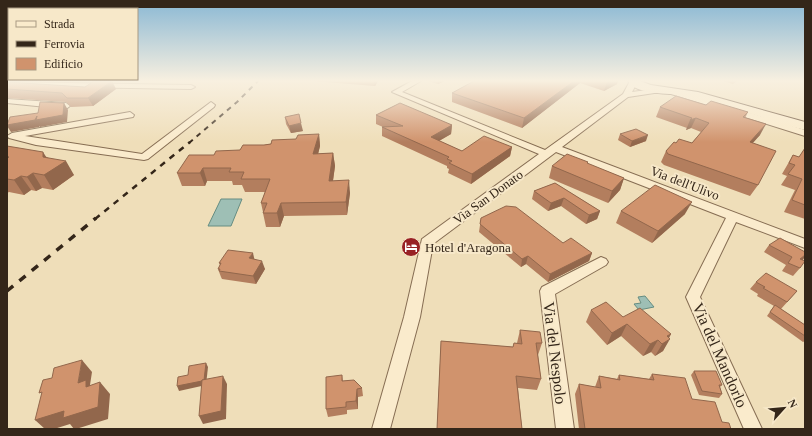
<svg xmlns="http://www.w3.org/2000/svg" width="812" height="436" font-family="'Times New Roman',serif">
<rect width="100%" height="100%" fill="#efdeb9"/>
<g fill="#9ebfb5" stroke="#668d82">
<path d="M221 199H242L231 226H208Z"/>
<path d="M645 296 654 307 639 310 634 304 641 303 638 297Z"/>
</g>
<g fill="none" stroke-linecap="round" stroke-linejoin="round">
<defs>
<g id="street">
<path d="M412 81H421L402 92 545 150 623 94 630 81H638L632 92 661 88V92L628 97 562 147 805 239V248L736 222 700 297 762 429H744L686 297 726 218 556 152 433 244 420 317 390 429H372L404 317 422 239 539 154 392 92Z"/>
<path d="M7 82 191 85 195 87 191 89 7 86Z"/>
<path d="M668 89H674L805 130V136L668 93Z"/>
<path d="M7 99 66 103 70 106 66 109 7 103Z"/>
<path d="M211 102 215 105 214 107 148 159 144 160 36 145 9 138 7 136 12 133 130 112 134 115 133 117 25 136 142 154Z"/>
<path d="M601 257 606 259 608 262 606 265 555 294 574 429H556L540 291 542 287Z"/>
</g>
<path id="secondary" d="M628 81H640L651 85 698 92 805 122V130C764 120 725 103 683 95 669 93 635 95 628 81Z"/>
</defs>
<use href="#street" stroke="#866d53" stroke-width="2"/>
<use href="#secondary" stroke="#684e37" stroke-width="2"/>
<use href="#street" fill="#faebcc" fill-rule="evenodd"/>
<use href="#secondary" fill="#faebcc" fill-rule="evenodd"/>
<path stroke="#342619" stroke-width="2" stroke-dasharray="5 5" stroke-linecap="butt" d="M189 143 237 102 258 81"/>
<path stroke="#342619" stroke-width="2.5" stroke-dasharray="6 6" stroke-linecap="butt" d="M95 219 190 142"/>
<path stroke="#342619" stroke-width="3.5" stroke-dasharray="8 8" stroke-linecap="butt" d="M7 291 96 218"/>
</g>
<g fill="#b37e5e">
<path d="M312 81H378L375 86Z"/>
<path d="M428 81H445L438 84Z"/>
<path d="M474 81H618L617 84 604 91 580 83 522 128 452 102V93Z"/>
<path d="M723 81H737L733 84Z"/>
<path d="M7 82 116 89 93 106 71 107 66 102 7 98Z"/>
<path d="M706 105 748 112 745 118 760 135 752 143 758 185 750 196 664 165 661 162 666 151 676 143H692L701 132 691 128 686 130 687 128 656 117 660 107Z"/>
<path d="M376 115 452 125 451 134 439 141 462 151 512 147 510 156 471 184 448 173 449 169 447 168V166L382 136V127H383L376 124Z"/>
<path d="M285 117 303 131 291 133 286 124Z"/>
<path d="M319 134 320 146 318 154 333 153 335 166 333 181 350 193 347 215 284 216 280 227H266L263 213V212L261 203 265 192H245L242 185H233L232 181H207L205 186H182L177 173 214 155 240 150 264 145 296 139Z"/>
<path d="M620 134 646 141 630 147 618 140Z"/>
<path d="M7 146 47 157 74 175 53 190 42 188 36 191 31 190 24 195 9 192 7 193Z"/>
<path d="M805 148V219L784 212 795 190 781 185 787 176 782 174 793 155 799 157Z"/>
<path d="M588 164 624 178 620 190 608 203 549 178 552 166Z"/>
<path d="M555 183 600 211 597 219 586 224 561 206 548 211 532 199 534 191Z"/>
<path d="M621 211 685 214 652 243 616 223Z"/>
<path d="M481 218 563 243 592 253 589 261 548 282 526 264 521 267 479 232Z"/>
<path d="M769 245 803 260 800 268 793 276 782 271 786 265 764 252Z"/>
<path d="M255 259 265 269 256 284 222 279 221 277 218 269 220 265 219 263Z"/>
<path d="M756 282 797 291 781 309 805 325V341L803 342 767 316 774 306 757 296 758 294 750 289Z"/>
<path d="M591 310 623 317 671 334 663 351 655 356 651 352 643 356 621 336 607 345 586 322Z"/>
<path d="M520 330 542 343 538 355 541 379 537 390 518 388 522 429H437L441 341 513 347 514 343H517Z"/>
<path d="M694 371 722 385 720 387 722 394 719 398 699 395 691 375Z"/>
<path d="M652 374 692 399 731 429H579L575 394 579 384 595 387 599 376 617 379 619 375 649 379Z"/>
<path d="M342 375 343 381 362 388 363 396 358 397V409L347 410V414L328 417 326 409Z"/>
</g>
<g fill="#92674c">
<path d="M112 81 116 89 93 106 88 98Z"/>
<path d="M374 81H378L375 86Z"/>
<path d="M439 81H445L438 84Z"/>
<path d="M574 81H581L580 83 522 128 524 118Z"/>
<path d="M609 81H618L617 84 604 91 607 82Z"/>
<path d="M64 103 68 110 67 122 40 127V126L39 127 11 132 7 126V125Z"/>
<path d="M696 118 691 128 686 130 690 120Z"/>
<path d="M301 123 303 131 291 133 289 126Z"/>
<path d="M766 124 760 135 744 153 750 142Z"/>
<path d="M452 125 451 134 430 146 431 137Z"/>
<path d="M319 134 320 146 315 166 313 154Z"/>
<path d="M648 135 646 141 630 147 632 141Z"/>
<path d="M512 147 510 156 471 184 472 174Z"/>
<path d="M43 152 52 166 66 161 74 175 53 190 44 175 43 157Z"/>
<path d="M333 153 335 166 331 194 329 181Z"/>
<path d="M203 168 207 181 205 186 200 173Z"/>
<path d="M33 173 42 188 36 191 27 177Z"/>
<path d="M21 176 31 190 24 195 14 180Z"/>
<path d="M624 178 620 190 608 203 612 191Z"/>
<path d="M349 180 350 193 347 215 346 202Z"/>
<path d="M564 198 561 206 548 211 551 203Z"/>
<path d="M692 202 685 214 652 243 658 231Z"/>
<path d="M281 203 284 216 280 227 277 213Z"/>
<path d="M600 211 597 219 586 224 589 215Z"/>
<path d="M253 253 255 262 249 258Z"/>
<path d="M592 253 589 261 548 282 550 274Z"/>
<path d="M805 255V257L802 261 794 266 800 259Z"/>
<path d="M528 256 526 264 521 267 522 259Z"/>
<path d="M262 261 265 269 256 284 253 276Z"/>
<path d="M627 324 621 336 607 345 612 333Z"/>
<path d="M671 334 666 342 670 339 663 351 655 356 667 336Z"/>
<path d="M658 340 651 352 643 356 650 344Z"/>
<path d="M82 360 92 372 90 385 96 392 78 383Z"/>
<path d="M206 363 208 367 206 385 179 391 177 386Z"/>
<path d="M223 376 227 384 226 419 203 424 199 416Z"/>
<path d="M100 382 110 394 108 419 76 429H74L70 424 54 429H45L35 420Z"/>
<path d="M357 389 358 397V409L356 401Z"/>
</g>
<g fill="#d0936d" stroke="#92674c">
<path d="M94 81H112L88 98H67L62 93 7 89V82L85 87Z"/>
<path d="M474 81H574L524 118 452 93Z"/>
<path d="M676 96 706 105 711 101 748 112 743 117 766 124 750 142 776 151 758 185 668 154 666 151 674 142 676 143 679 139 692 143 709 123 696 118 690 120 692 118 660 107Z"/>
<path d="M40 102 64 103 63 115 36 120 37 116 35 120 7 125 10 117 38 113Z"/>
<path d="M400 103 452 125 431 137 462 151 484 136 512 147 472 174 449 163 452 161 447 159 449 157 382 127 403 126 376 115Z"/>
<path d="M299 114 301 123 289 126 285 117Z"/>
<path d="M636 129 648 135 632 141 620 134Z"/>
<path d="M319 134 313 154 333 153 329 181 349 180 346 202 281 203 277 213H263L267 203H261L270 179H241L244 172H229L231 168H203L200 173H177L189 155H214L216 151 240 150 243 145H264L271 144 272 140 296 139 298 135Z"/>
<path d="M7 146 43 152V157L66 161 44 175 33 173 27 177 21 176 14 180 7 179V158L9 157H7Z"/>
<path d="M805 148V205L792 200 802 179 788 174 795 165 789 163 793 155 799 157Z"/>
<path d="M567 154 588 162 587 163 624 178 612 191 552 166Z"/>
<path d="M555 183 600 211 589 215 564 198 551 203 534 191Z"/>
<path d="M655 185 692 202 658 231 621 211Z"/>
<path d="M506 206 516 207 563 243 571 238 592 253 550 274 528 256 522 259 480 224 481 218Z"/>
<path d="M780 238 805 252V255L800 259 805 261 800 268 788 263 792 257 769 245Z"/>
<path d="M228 250 253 253 249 258 262 261 253 276 219 271 220 269H218L221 263H219Z"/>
<path d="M766 273 797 291 787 302 763 288 765 287 756 282Z"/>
<path d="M606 302 623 317 640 308 671 334 667 336 670 339 662 344 658 340 650 344 627 324 612 333 591 310Z"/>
<path d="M775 305 805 325V336L770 312Z"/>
<path d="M520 330 540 332 542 343H536L541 379 516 376 522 429H437L441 341 513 347 514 343 522 344Z"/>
<path d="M82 360 78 383 86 380V387L100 382 98 407 63 418 64 411 35 420 42 392 39 393 43 380 52 378 54 368Z"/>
<path d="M206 363 204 380H202V381L177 386 178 377 188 375 189 366Z"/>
<path d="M694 371H716L722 385H719L722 394 702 391Z"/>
<path d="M652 374 685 378 692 399 715 402 722 422 729 423 731 429H585L579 384 601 388 599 376 620 380 619 375 654 380Z"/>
<path d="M342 375V381L354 380 362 388 357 389 356 401 346 402V407L326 409V377Z"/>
<path d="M223 376 221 411 199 416 202 380Z"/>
</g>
<linearGradient id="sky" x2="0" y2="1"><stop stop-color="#8ab8d4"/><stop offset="0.57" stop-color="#f8f0e0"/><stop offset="1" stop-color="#f8f0e0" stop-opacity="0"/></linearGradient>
<rect width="812" height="142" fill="url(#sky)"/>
<defs>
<symbol id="hotel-disc" viewBox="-11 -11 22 22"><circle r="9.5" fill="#982125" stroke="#f7e8c9"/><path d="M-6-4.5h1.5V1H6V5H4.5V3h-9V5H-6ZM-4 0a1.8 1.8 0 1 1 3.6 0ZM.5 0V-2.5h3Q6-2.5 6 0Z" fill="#fff"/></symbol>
</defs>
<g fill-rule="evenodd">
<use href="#hotel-disc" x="400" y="236" width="22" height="22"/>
</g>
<g text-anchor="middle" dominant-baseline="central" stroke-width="4" stroke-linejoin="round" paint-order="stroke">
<g font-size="13" fill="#342619" stroke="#f7e8c9">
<text transform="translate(685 183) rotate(21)">Via dell'Ulivo</text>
<text transform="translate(488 197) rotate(-36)">Via San Donato</text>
</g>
<g font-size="13" fill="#342619" stroke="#f7e8c9" text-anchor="start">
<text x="425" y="247">Hotel d'Aragona</text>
</g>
<g font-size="16" fill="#342619" stroke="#f7e8c9">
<text transform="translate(555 353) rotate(83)">Via del Nespolo</text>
<text transform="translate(720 355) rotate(66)">Via del Mandorlo</text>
</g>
</g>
<rect width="812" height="436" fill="none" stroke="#342619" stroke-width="16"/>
<rect x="8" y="8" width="130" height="72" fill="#f7e8c9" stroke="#a99a83"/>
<rect x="16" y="21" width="20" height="6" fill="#faebcc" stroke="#a99a83"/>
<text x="44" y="28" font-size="12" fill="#342619">Strada</text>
<rect x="16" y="41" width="20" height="6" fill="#342619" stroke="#a99a83"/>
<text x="44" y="48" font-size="12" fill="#342619">Ferrovia</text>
<rect x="16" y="58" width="20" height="12" fill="#d0936d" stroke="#a99a83"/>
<text x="44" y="68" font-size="12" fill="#342619">Edificio</text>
<g transform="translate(784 408) rotate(63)" stroke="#f7e8c9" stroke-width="3" paint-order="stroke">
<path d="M0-3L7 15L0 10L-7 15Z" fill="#342619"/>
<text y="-6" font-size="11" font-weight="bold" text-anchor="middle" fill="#342619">N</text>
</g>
</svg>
